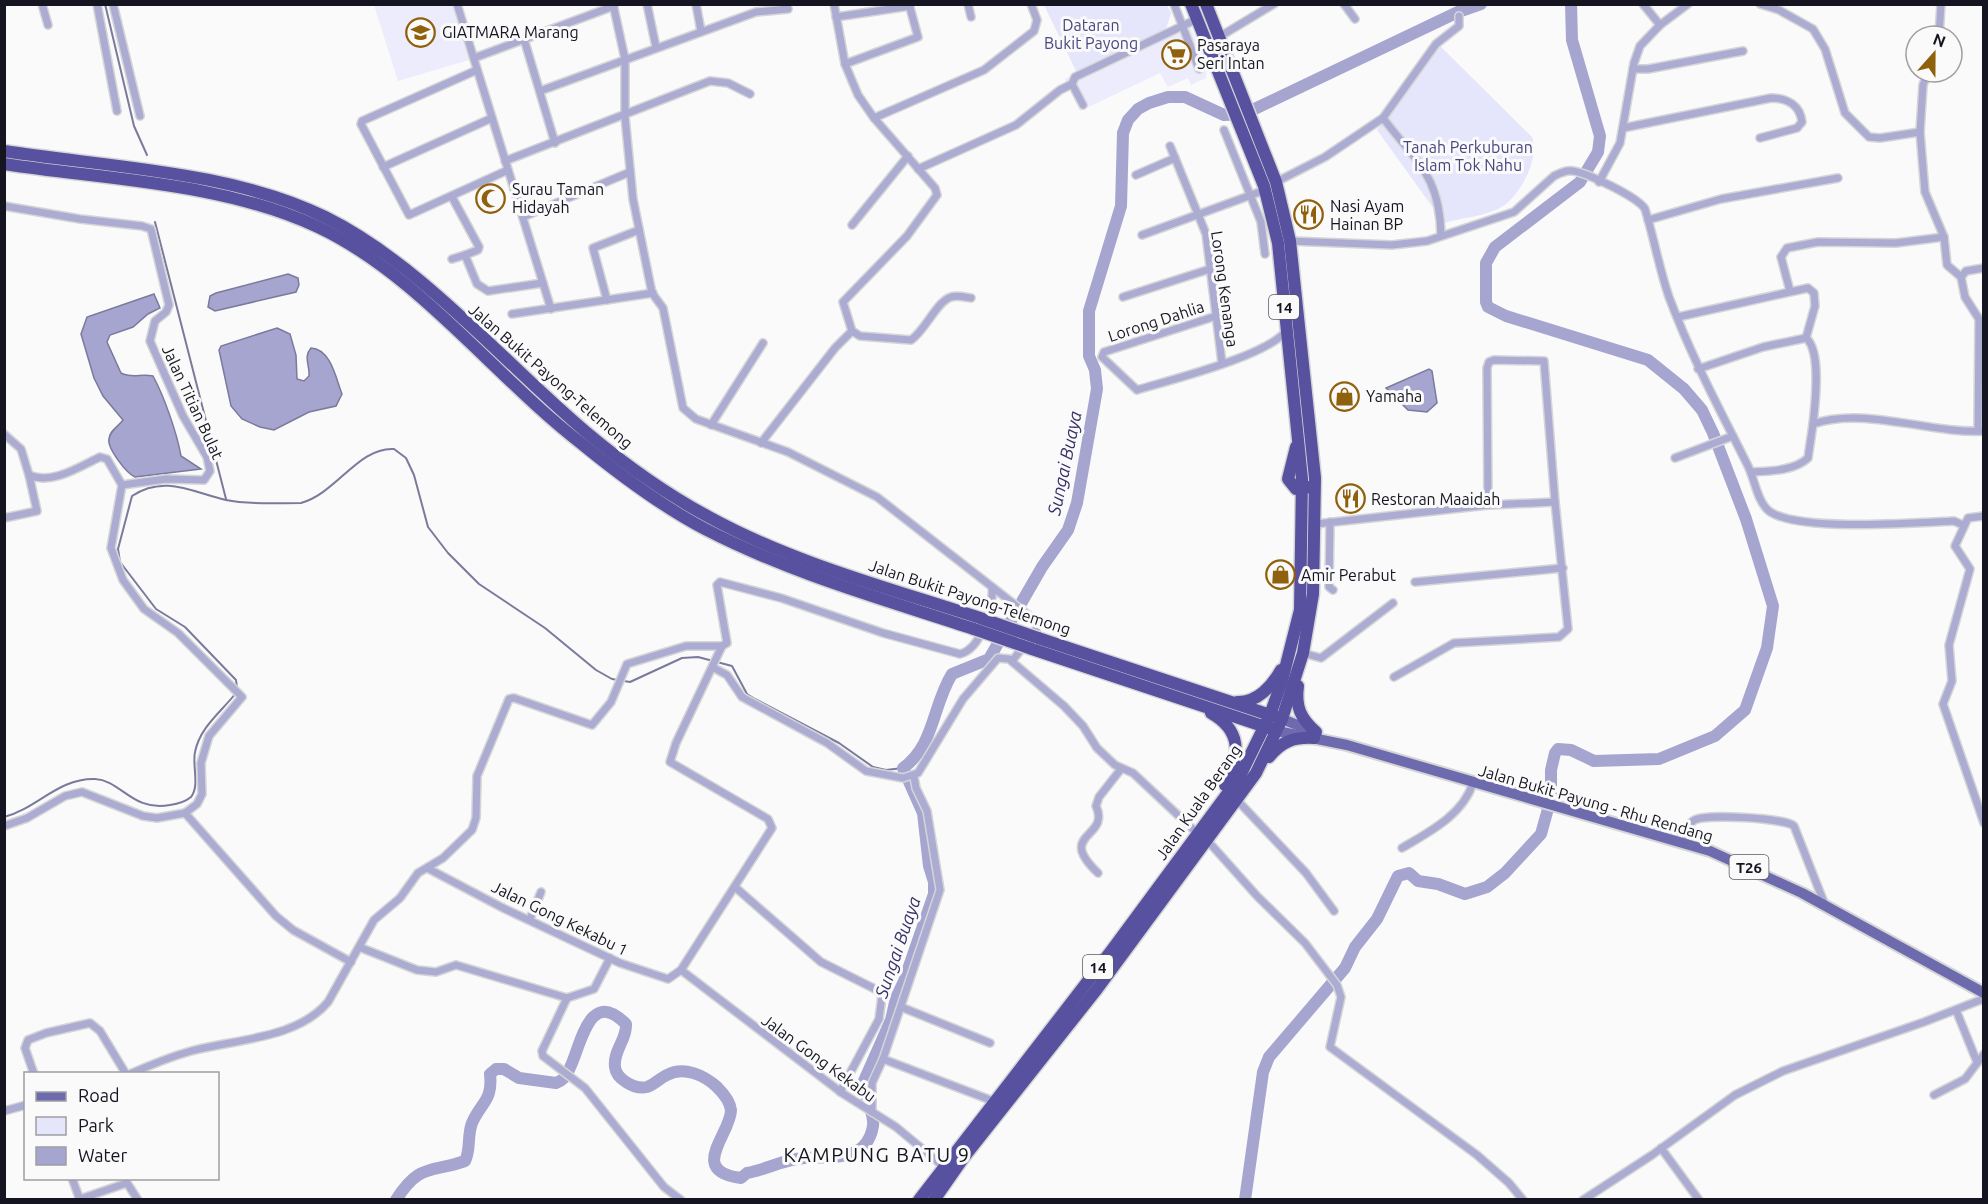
<svg xmlns="http://www.w3.org/2000/svg" width="1988" height="1204" font-family="Ubuntu,sans-serif">
<rect width="100%" height="100%" fill="#fafafa"/>
<g fill="#ececfd">
<path d="M374 5H452L469 60 398 81Z"/>
<path d="M1188 21 1207 70 1206 78 1191 85 1188 78 1168 87 1160 73 1080 111 1065 79Z"/>
</g>
<g fill="#e5e6fc">
<path d="M1044 5H1167L1171 13 1165 32 1077 73Z"/>
<path d="M1440 46 1532 137C1540 158 1521 194 1503 206 1488 216 1461 218 1444 223L1377 130Z"/>
</g>
<g fill="#a5a5d0" stroke="#7a7a9c" stroke-width="1.5">
<path d="M288 274 298 278 299 285 296 292 215 311 208 307 210 296 216 293Z"/>
<path d="M154 294 160 308 148 314 133 327 110 335 107 342 121 373C133 379 141 373 153 376 164 396 177 433 181 456L201 469 135 477C126 473 107 448 109 439 110 430 118 427 123 420L103 396 94 378 81 334 87 317Z"/>
<path d="M277 328 290 334 296 355 297 379 304 381 309 376C310 365 303 357 311 348 331 349 336 379 342 394L336 406 309 412 274 430 260 427 242 419 231 406 219 350 221 346Z"/>
<path d="M1429 369 1432 371 1437 403 1427 412 1408 410 1386 388Z"/>
</g>
<g fill="none" stroke-linecap="round" stroke-linejoin="round">
<g stroke="#7a7a9c" stroke-width="2">
<path d="M105 4 134 126 147 155"/>
<path d="M155 222 226 499"/>
<path d="M237 688 236 680 185 627 156 609 120 562 118 549 132 496C165 474 194 493 226 500 250 505 277 503 301 503 337 493 358 447 394 449L406 458 414 475 428 527 448 553 479 584 545 628 596 670 612 679 630 682 682 658 698 657 732 666 747 694 755 699 839 743 873 767 886 770 903 768"/>
<path d="M4 817C38 808 58 778 95 779 121 780 132 812 170 805 177 804 185 802 191 797 200 786 192 765 195 752 200 727 221 712 236 693"/>
</g>
<g stroke="#a5a5d0" stroke-width="12">
<path d="M396 1200C419 1163 431 1173 465 1161 471 1149 467 1136 472 1123 481 1102 493 1101 490 1074L496 1069H504L519 1078 556 1083C559 1082 562 1080 564 1078 580 1061 584 982 626 1024 627 1040 613 1050 615 1067 616 1079 635 1090 647 1087 654 1085 660 1078 667 1075 684 1066 704 1075 717 1087 724 1094 730 1101 731 1110 731 1134 687 1171 741 1178L747 1173C764 1170 779 1162 796 1159 823 1154 866 1167 873 1126 875 1112 863 1097 864 1081L891 1020 896 998 904 981 934 894V882L929 866 923 813 903 768C935 745 932 706 952 674L989 659 1042 567 1068 530 1077 503 1097 389 1095 370 1089 356V311L1121 206 1123 133 1128 120 1138 109 1149 103 1168 97H1185L1224 115 1244 114 1458 12 1481 4"/>
<path d="M1245 1200 1263 1072 1269 1057 1345 968 1355 947 1377 919 1398 876 1409 873 1418 881 1438 884 1465 894 1487 887 1505 873 1541 834 1551 798V770L1555 753 1558 749 1571 750 1594 761 1659 759 1715 736 1745 710 1767 648 1773 606 1746 519 1713 433 1702 410 1684 389 1648 360 1506 316 1488 307 1486 302V263L1495 247 1580 182 1598 152 1600 136 1572 40 1571 4"/>
</g>
<defs>
<g id="street">
<path d="M42 4 48 25"/>
<path d="M97 4 117 111"/>
<path d="M113 4 140 116"/>
<path d="M457 4 551 309"/>
<path d="M613 4 625 59V117L633 199 652 293 663 308 683 408 696 419 788 452 877 497 1037 622 1036 631 1012 661"/>
<path d="M647 4 656 47"/>
<path d="M696 4 701 31"/>
<path d="M968 4 971 17"/>
<path d="M1174 4 1199 69"/>
<path d="M1344 4 1355 19"/>
<path d="M1643 4 1660 25"/>
<path d="M1760 4 1779 10 1813 29 1825 49 1845 113 1869 137 1880 138 1920 132"/>
<path d="M836 17 910 6"/>
<path d="M1939 36 1941 4"/>
<path d="M1219 37 1274 4"/>
<path d="M524 39 555 143"/>
<path d="M474 58 614 6"/>
<path d="M845 64 918 37 909 4"/>
<path d="M1633 69H1648L1743 51"/>
<path d="M477 70 362 121 361 124 409 215 508 170"/>
<path d="M1928 72 1923 85 1920 132 1925 192 1944 237 1947 265 1961 277 1965 297 1979 319 1978 431"/>
<path d="M540 91 756 12 788 9"/>
<path d="M1083 105 1072 84 1075 77 1197 19"/>
<path d="M874 118 984 70 1034 31 1037 20 1031 4"/>
<path d="M1383 118C1416 162 1440 175 1441 236"/>
<path d="M1623 128 1771 98C1787 98 1800 105 1802 122L1797 128 1760 138"/>
<path d="M1224 130 1261 222 1265 254"/>
<path d="M1170 146 1175 158"/>
<path d="M505 161 710 81 728 83 750 94"/>
<path d="M383 167 492 118"/>
<path d="M918 169 1016 125 1060 90 1072 84"/>
<path d="M1136 175 1175 158 1206 234 1222 363"/>
<path d="M1276 182 1325 157 1383 118 1436 44 1459 26V16"/>
<path d="M1599 182 1620 143 1634 63 1640 46 1660 25 1688 4"/>
<path d="M452 197 479 247 478 250 465 255 477 284 488 291 543 283"/>
<path d="M4 206 80 219 142 226 151 229 169 305 166 312 155 321 150 341 183 416 207 457 210 471 204 480 166 479 122 485"/>
<path d="M523 217 630 172"/>
<path d="M1648 220 1721 199 1838 178"/>
<path d="M852 225 908 156"/>
<path d="M1142 235 1265 190"/>
<path d="M1290 241 1392 245 1427 241 1514 212 1554 176C1560 173 1566 170 1573 171 1587 173 1638 197 1645 209 1654 238 1659 268 1669 297 1691 356 1720 410 1748 466 1755 480 1757 501 1769 511 1797 532 1917 523 1954 521L1963 525"/>
<path d="M452 259 465 255"/>
<path d="M1961 277 1966 271 1984 268"/>
<path d="M1790 291 1781 257 1787 248 1818 242 1896 243 1944 237"/>
<path d="M1123 297 1210 269"/>
<path d="M607 300 593 248 639 230"/>
<path d="M512 314 653 293"/>
<path d="M1216 316 1104 352 1102 357 1137 390C1170 380 1268 356 1287 330"/>
<path d="M1678 317 1808 288 1814 293 1815 306 1806 338"/>
<path d="M852 331 860 336 911 340C925 331 937 301 951 297 956 295 965 297 971 298"/>
<path d="M1698 369 1763 347 1806 338C1822 351 1815 405 1813 424"/>
<path d="M711 425 763 343"/>
<path d="M4 434 21 449 29 475C52 485 79 467 100 457L107 459 122 485 111 548 123 580 144 609 178 633 242 697 209 736 201 763 202 794 197 804 185 813 157 818 143 816 82 792 65 796 27 818 4 826"/>
<path d="M761 443 835 348 852 331 843 302 907 236 937 195 935 188 874 118 858 95 845 64 834 4"/>
<path d="M1675 458 1733 436"/>
<path d="M1751 472C1770 471 1794 471 1808 458L1813 424C1864 406 1930 434 1984 431"/>
<path d="M1984 516 1968 518 1955 546 1970 569 1949 645 1952 681 1943 704 1984 823"/>
<path d="M4 518 37 511 29 475"/>
<path d="M1330 522 1329 587 1333 590"/>
<path d="M1316 524 1488 505 1555 502"/>
<path d="M1415 582 1563 568"/>
<path d="M1303 653 1321 658 1393 603"/>
<path d="M714 668 727 675 742 697 827 743 866 771 903 778 918 773 963 699 998 658 1009 659 1064 706 1083 726 1097 748 1115 765 1133 773 1197 833"/>
<path d="M1394 677 1454 643 1559 637 1568 629 1555 502 1544 361 1494 360 1489 362 1487 368 1488 505"/>
<path d="M1237 800 1306 873 1334 911"/>
<path d="M185 813 276 916 293 930 351 962"/>
<path d="M1207 840 1257 896 1305 943 1337 985 1341 997 1330 1047 1477 1155 1509 1183 1523 1200"/>
<path d="M1684 843C1686 837 1687 825 1693 821 1702 813 1785 818 1794 826L1825 905"/>
<path d="M1402 848C1429 832 1463 815 1473 783"/>
<path d="M427 868 503 908 620 963 668 979 681 970 772 828 768 819 670 762 676 743 722 646"/>
<path d="M1098 873C1055 832 1111 839 1096 806L1099 797 1121 769"/>
<path d="M735 887 821 962 877 990 882 996 879 1019 840 1092"/>
<path d="M530 919 541 892"/>
<path d="M359 947 417 970 436 972 456 965 567 998 594 989 610 958"/>
<path d="M681 970 842 1093 896 1127 943 1166"/>
<path d="M567 998 542 1051 543 1056 585 1088 664 1187 681 1200"/>
<path d="M901 1007 990 1043"/>
<path d="M1956 1010 1977 1062"/>
<path d="M883 1059 993 1101"/>
<path d="M34 1074 25 1048 28 1040 46 1033 90 1023 100 1031 126 1074"/>
<path d="M130 1074C150 1065 170 1057 191 1051 236 1039 297 1039 328 1002L374 920 400 898 418 873 443 858 472 830 476 818 477 776 509 699 514 698 592 725 611 702 627 664 686 646H722L727 643 717 585 720 582 781 598 883 633 960 654C981 649 994 607 992 587"/>
<path d="M1934 1095 1965 1079 1984 1054"/>
<path d="M4 1111 26 1105"/>
<path d="M872 1112V1083L883 1059 940 890 927 811 916 788 914 777"/>
<path d="M1661 1148 1699 1200"/>
<path d="M72 1178 80 1200"/>
<path d="M80 1199 127 1183 138 1200"/>
<path d="M1583 1200 1652 1155 1735 1095 1783 1071 1924 1022 1983 999"/>
</g>
<g id="primary">
<path d="M1282 719 1315 732"/>
<path d="M1277 731 1347 745 1710 851 1802 893 1984 993"/>
</g>
<g id="highway">
<path d="M4 151C106 167 232 171 325 217 422 265 503 362 586 432 623 463 666 494 709 517 793 563 889 588 980 618"/>
<path d="M4 164C108 180 221 182 318 227 418 274 495 377 582 444 620 475 661 506 705 529 790 573 883 599 974 629"/>
<path d="M1296 447 1288 479 1296 489 1310 487"/>
<path d="M1038 638 1276 717"/>
<path d="M1032 649 1272 729"/>
<path d="M1298 686C1295 707 1301 719 1316 732"/>
<path d="M1237 702C1257 703 1272 686 1281 670"/>
<path d="M1211 713C1243 731 1240 757 1225 785"/>
<path d="M1269 757C1282 741 1294 737 1314 738"/>
<path d="M919 1200 1112 950 1239 778 1270 715 1282 681 1300 610 1302 479 1278 243 1264 186 1191 4"/>
<path d="M934 1200 964 1157 1097 989 1256 773 1282 719 1303 653 1313 594 1315 478 1290 241 1276 182 1206 4"/>
</g>
</defs>
<use href="#street" stroke="#d5d5d7" stroke-width="10"/>
<use href="#primary" stroke="#d5d5d7" stroke-width="14"/>
<use href="#highway" stroke="#d5d5d7" stroke-width="15"/>
<use href="#street" stroke="#acacd3" stroke-width="7"/>
<use href="#primary" stroke="#6d6aae" stroke-width="10"/>
<use href="#highway" stroke="#57519f" stroke-width="12"/>
<defs>
<g id="highway-bridge">
<path d="M980 618 1038 638"/>
<path d="M974 629 1032 649"/>
</g>
</defs>
<use href="#highway-bridge" stroke="#d5d5d7" stroke-width="15" stroke-linecap="butt"/>
<use href="#highway-bridge" stroke="#57519f" stroke-width="12"/>
</g>
<defs>
<symbol id="university-ring" viewBox="-11 -11 22 22"><circle r="9.5" fill="#fafafa" stroke="#90610c" stroke-width="1.5"/><path d="M0-5L7-2L0 1L-7-2ZM-4 1L0 2.5L4 1V4Q0 6-4 4Z" fill="#90610c"/></symbol>
<symbol id="supermarket-ring" viewBox="-11 -11 22 22"><circle r="9.5" fill="#fafafa" stroke="#90610c" stroke-width="1.5"/><path d="M-6-5.5h2.5l.6 2H6L4.5 2H-2.5L-4.4-4H-6ZM-1.5 3.2a1.3 1.3 0 1 0 .1 0ZM3 3.2a1.3 1.3 0 1 0 .1 0Z" fill="#90610c"/></symbol>
<symbol id="mosque-ring" viewBox="-11 -11 22 22"><circle r="9.5" fill="#fafafa" stroke="#90610c" stroke-width="1.5"/><path d="M3.5-4.9A6 6 0 1 0 3.5 4.9A5 5 0 1 1 3.5-4.9Z" fill="#90610c"/></symbol>
<symbol id="restaurant-ring" viewBox="-11 -11 22 22"><circle r="9.5" fill="#fafafa" stroke="#90610c" stroke-width="1.5"/><path d="M-5-6h1v4h1v-4h1v4h1v-4h1v5L-1.5 .5V6h-2V.5L-5-1ZM5-6V6H3V1.5H1.5Q1.5-4 5-6Z" fill="#90610c"/></symbol>
<symbol id="shop-ring" viewBox="-11 -11 22 22"><circle r="9.5" fill="#fafafa" stroke="#90610c" stroke-width="1.5"/><path d="M-5-2.5h2.3a2.7 3.5 0 0 1 5.4 0H5L5.5 6h-11ZM-1.5-2.5h3a1.5 2.3 0 0 0-3 0Z" fill="#90610c"/></symbol>
</defs>
<g fill-rule="evenodd">
<use href="#university-ring" x="404" y="16" width="33" height="33"/>
<use href="#supermarket-ring" x="1160" y="38" width="33" height="33"/>
<use href="#mosque-ring" x="474" y="182" width="33" height="33"/>
<use href="#restaurant-ring" x="1292" y="198" width="33" height="33"/>
<use href="#shop-ring" x="1328" y="380" width="33" height="33"/>
<use href="#restaurant-ring" x="1334" y="482" width="33" height="33"/>
<use href="#shop-ring" x="1264" y="558" width="33" height="33"/>
</g>
<g text-anchor="middle" dominant-baseline="central" stroke-width="6" stroke-linejoin="round" paint-order="stroke">
<g fill="#fafafa" stroke="#5a5a62" stroke-width="1.5">
<rect x="1269" y="295" width="30" height="24" rx="4.5"/>
<rect x="1729.5" y="855" width="39" height="24" rx="4.5"/>
<rect x="1083" y="955" width="30" height="24" rx="4.5"/>
</g>
<g font-size="15" font-weight="bold" fill="#151521">
<text x="1284" y="307">14</text>
<text x="1749" y="867">T26</text>
<text x="1098" y="967">14</text>
</g>
<g font-size="16" fill="#49467f" stroke="#fafafa">
<text x="1091" y="25">Dataran<tspan x="1091" dy="18">Bukit Payong</tspan></text>
<text x="1468" y="147">Tanah Perkuburan<tspan x="1468" dy="18">Islam Tok Nahu</tspan></text>
</g>
<g font-size="16" fill="#151521" stroke="#fafafa" text-anchor="start">
<text x="442" y="32">GIATMARA Marang</text>
<text x="1197" y="45">Pasaraya<tspan x="1197" dy="18">Seri Intan</tspan></text>
<text x="512" y="189">Surau Taman<tspan x="512" dy="18">Hidayah</tspan></text>
<text x="1330" y="206">Nasi Ayam<tspan x="1330" dy="18">Hainan BP</tspan></text>
<text x="1366" y="396">Yamaha</text>
<text x="1371" y="499">Restoran Maaidah</text>
<text x="1301" y="575">Amir Perabut</text>
</g>
<g font-size="16" fill="#151521" stroke="#fafafa">
<text transform="translate(1225 289) rotate(82)">Lorong Kenanga</text>
<text transform="translate(1156 321) rotate(-18)">Lorong Dahlia</text>
<text transform="translate(551 376) rotate(41)">Jalan Bukit Payong-Telemong</text>
<text transform="translate(193 402) rotate(65)">Jalan Titian Bulat</text>
<text transform="translate(970 597) rotate(18)">Jalan Bukit Payong-Telemong</text>
<text transform="translate(1198 802) rotate(-55)">Jalan Kuala Berang</text>
<text transform="translate(1596 803) rotate(16)">Jalan Bukit Payung - Rhu Rendang</text>
<text transform="translate(560 918) rotate(26)">Jalan Gong Kekabu 1</text>
<text transform="translate(819 1058) rotate(36)">Jalan Gong Kekabu</text>
</g>
<g font-size="18" font-style="italic" fill="#363168" stroke="#fafafa">
<text transform="translate(1064 463) rotate(-78)">Sungai Buaya</text>
<text transform="translate(897 947) rotate(-71)">Sungai Buaya</text>
</g>
<g font-size="20" letter-spacing="1.5" fill="#151521" stroke="#fafafa">
<text x="877" y="1154">KAMPUNG BATU 9</text>
</g>
</g>
<rect width="1988" height="1204" fill="none" stroke="#151521" stroke-width="12"/>
<rect x="24" y="1072" width="195" height="108" fill="#fafafa" stroke="#9e9ea3" stroke-width="1.5"/>
<rect x="36" y="1092" width="30" height="9" fill="#6d6aae" stroke="#9e9ea3" stroke-width="1.5"/>
<text x="78" y="1102" font-size="18" fill="#151521">Road</text>
<rect x="36" y="1117" width="30" height="18" fill="#e5e6fc" stroke="#9e9ea3" stroke-width="1.5"/>
<text x="78" y="1132" font-size="18" fill="#151521">Park</text>
<rect x="36" y="1147" width="30" height="18" fill="#a5a5d0" stroke="#9e9ea3" stroke-width="1.5"/>
<text x="78" y="1162" font-size="18" fill="#151521">Water</text>
<g transform="translate(1934 54) rotate(21)"><circle r="28" fill="#fafafa" stroke="#9e9ea3" stroke-width="1.5"/>
<path d="M0-4.5L10 22L0 15L-10 22Z" fill="#90610c"/>
<text y="-9" font-size="16" font-weight="bold" text-anchor="middle" fill="#151521">N</text>
</g>
</svg>
